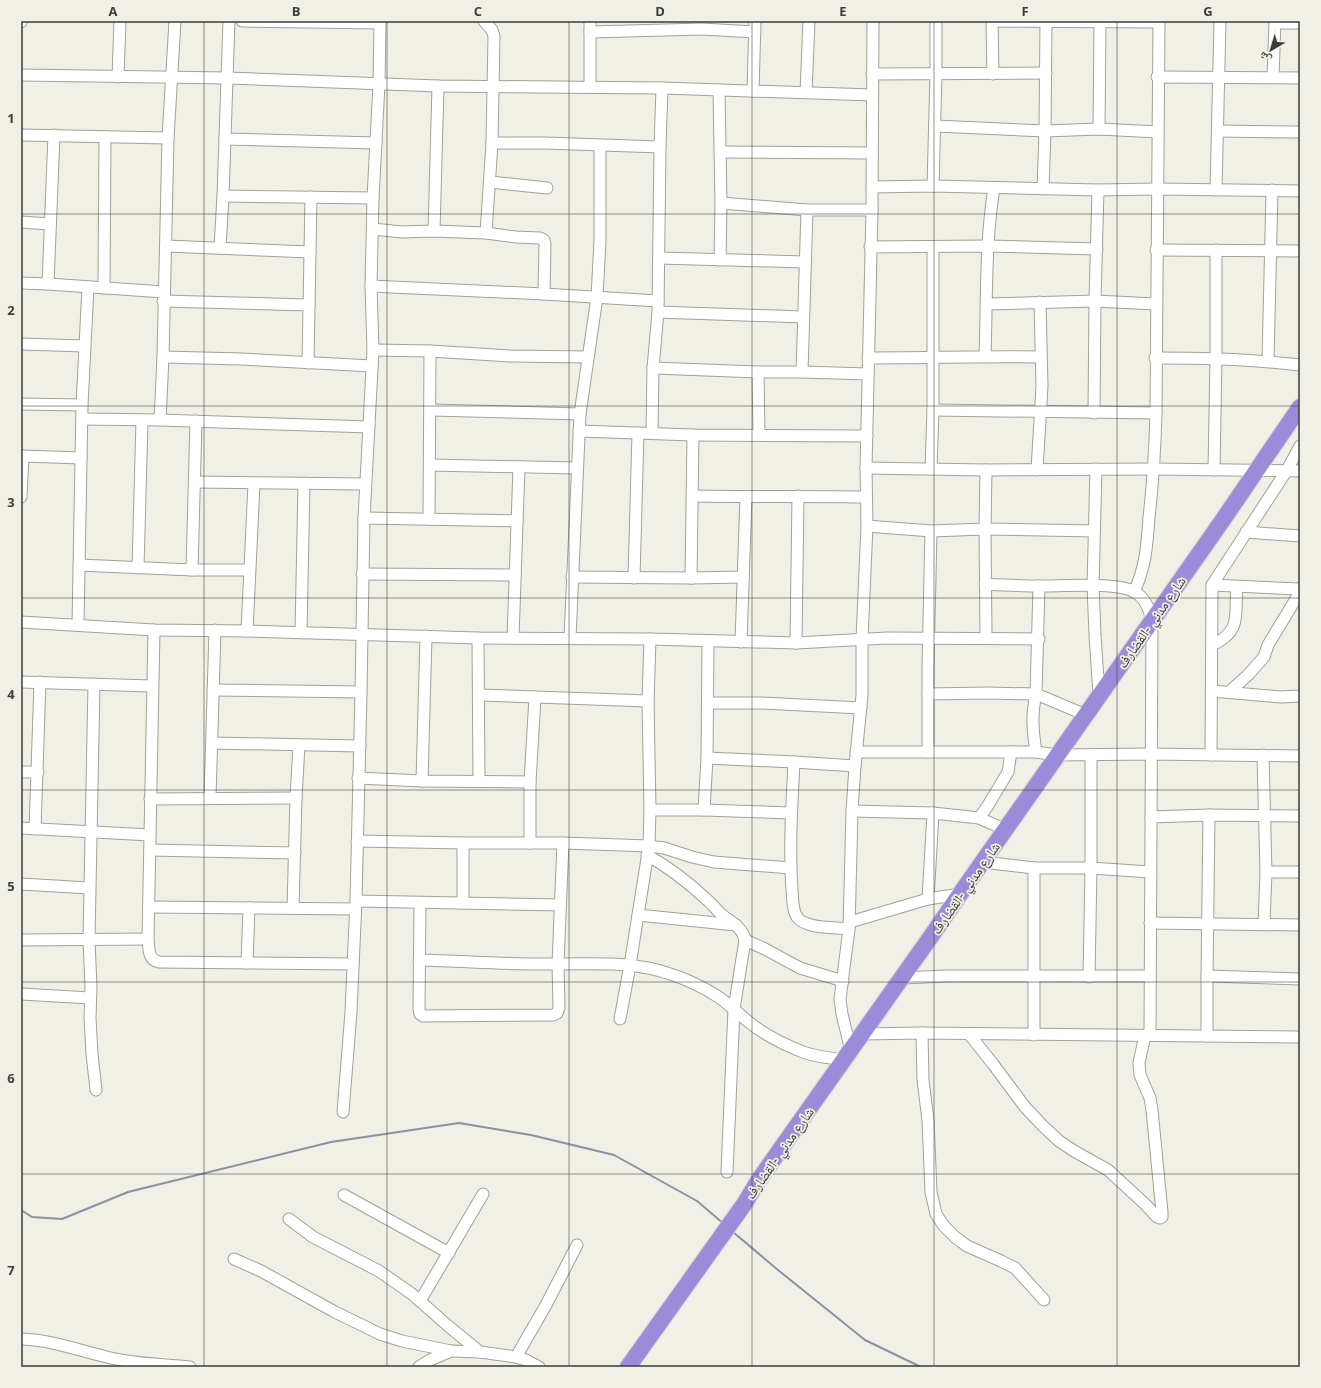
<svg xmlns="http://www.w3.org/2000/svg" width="1321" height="1388" font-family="'Open Sans','Noto Naskh Arabic',sans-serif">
<rect width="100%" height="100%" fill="#f0f0e6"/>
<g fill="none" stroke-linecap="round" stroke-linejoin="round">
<g stroke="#908ea2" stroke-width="2">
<path d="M21 1210 32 1217 62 1219 128 1192 331 1142 459 1123 531 1135 614 1155 697 1201 724 1224"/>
<path d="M733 1232 778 1270 865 1340 921 1367"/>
</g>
<defs>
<g id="minor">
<path d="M242 21 380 23"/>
<path d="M484 21 492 30 494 36 492 143 486 233"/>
<path d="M992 21 1159 22"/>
<path d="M992 21 993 74"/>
<path d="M21 22V21"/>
<path d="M1275 23H1300"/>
<path d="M590 32 702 29 755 32"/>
<path d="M872 74 1046 73"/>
<path d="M21 75 227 78 438 86 662 88 872 95"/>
<path d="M118 77 120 21"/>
<path d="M1157 77 1300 78"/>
<path d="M1273 77 1275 21"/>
<path d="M590 87V21"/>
<path d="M719 90 721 203 720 260"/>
<path d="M753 91 755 21"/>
<path d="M806 92 809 21"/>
<path d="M935 126 1045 131 1099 129 1158 132"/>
<path d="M1099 129 1100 21"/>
<path d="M1218 131 1300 132"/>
<path d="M21 135 168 138"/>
<path d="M225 139 376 143"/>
<path d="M492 143H545L660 147"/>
<path d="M720 152 872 153"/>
<path d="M490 182 547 188"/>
<path d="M933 186 936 74V21"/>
<path d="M872 187 933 186 1098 190 1157 189 1300 191"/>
<path d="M1043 189 1045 131 1046 22"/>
<path d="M1216 190 1220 21"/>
<path d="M223 196 373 198"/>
<path d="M721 203 807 210H872"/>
<path d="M21 222 50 224"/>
<path d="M373 229 402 232 434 231 486 233 516 237 540 238 544 240 545 244 544 294"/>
<path d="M434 231 438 86"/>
<path d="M166 246 310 252"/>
<path d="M870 247 988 246 1097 249"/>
<path d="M220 248 223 196 229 21"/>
<path d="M1156 250 1300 251"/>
<path d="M659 258 805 262"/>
<path d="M21 283 48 284 164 292"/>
<path d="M48 284 54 135"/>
<path d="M371 286 544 294 658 301"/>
<path d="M104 288 105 137"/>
<path d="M163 301 309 305"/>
<path d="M987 304 1095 301 1156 304"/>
<path d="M658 312 803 317"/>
<path d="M21 344 84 346"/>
<path d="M373 350 430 351 511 356 588 357"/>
<path d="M985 356C987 300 985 243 994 188"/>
<path d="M163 357 242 359 372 366"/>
<path d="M868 358C926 358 983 356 1041 357"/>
<path d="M1155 358C1204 358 1252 359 1300 365"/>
<path d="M1268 361 1272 190"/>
<path d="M308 363 311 197"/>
<path d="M653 368 758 372H802L868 374"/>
<path d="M758 372 759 435"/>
<path d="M802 372 807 210"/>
<path d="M21 404 82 405"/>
<path d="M431 410 580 414"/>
<path d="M933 410 1156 413"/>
<path d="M1094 413 1095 301 1098 190"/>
<path d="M82 419 160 420 369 427"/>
<path d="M160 420 163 357 168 138 175 21"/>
<path d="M579 431 693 435 867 436"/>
<path d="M652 433 653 368 658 312 660 147 662 88"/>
<path d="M21 456 81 458"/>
<path d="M430 465 577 468"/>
<path d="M866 468 986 470 1154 469 1300 471"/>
<path d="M931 469 933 410V247"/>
<path d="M1096 469 1093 586 1095 635 1099 695"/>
<path d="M986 470 985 529 986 638"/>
<path d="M1037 470 1042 386 1040 302"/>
<path d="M1214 470 1216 358V250"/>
<path d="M195 482 365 484"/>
<path d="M693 496C750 497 808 496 866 497"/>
<path d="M21 497 23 456"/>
<path d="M364 518 517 521"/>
<path d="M429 519 430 351"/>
<path d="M867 526 931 531 985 529 1094 531"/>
<path d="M1246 532 1300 536"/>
<path d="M79 565 192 570H249"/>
<path d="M138 568 142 420"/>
<path d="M192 570 196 421"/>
<path d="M362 574 515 575"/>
<path d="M572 577 691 578 743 577"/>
<path d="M634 578 638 433"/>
<path d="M691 578 693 435"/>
<path d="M985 584C1004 585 1022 586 1041 586 1063 586 1118 582 1135 592 1146 599 1149 609 1152 621L1150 1035"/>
<path d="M1212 585 1300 589"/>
<path d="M1134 592C1146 566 1147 545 1149 517 1153 483 1155 448 1156 413L1159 21"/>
<path d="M21 622 154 630 247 631 478 638 650 639 796 643 887 638 1039 639"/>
<path d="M78 625 82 405 88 287"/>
<path d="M154 630 148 939C149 949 148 960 159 962L353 964"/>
<path d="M247 631 254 484"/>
<path d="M301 633 304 483"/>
<path d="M478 638 479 781"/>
<path d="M513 638 519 467"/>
<path d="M570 638 580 414 597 297 600 241V146"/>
<path d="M741 642 746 497"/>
<path d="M796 643 798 496"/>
<path d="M1212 645C1243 631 1234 614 1237 587"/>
<path d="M21 682 152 686"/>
<path d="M94 684 89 940 91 987 90 1018 92 1054 96 1090"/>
<path d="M213 690 361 692"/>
<path d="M1212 691 1281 697 1300 696"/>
<path d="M1229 692 1248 675 1264 657 1268 645 1300 592"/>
<path d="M928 694 987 693 1036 694 1086 715"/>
<path d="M479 695 648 701"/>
<path d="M708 703H762L861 708"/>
<path d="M212 743 360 746"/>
<path d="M856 752H1036L1057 755 1150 754 1300 756"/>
<path d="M928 752V667L931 531"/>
<path d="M1036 752C1033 732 1031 715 1036 694L1039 586"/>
<path d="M1211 755 1212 585 1287 470 1300 446"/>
<path d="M1263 755 1266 872 1264 924"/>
<path d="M707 758 794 762 855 766 862 695V639L867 526 866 468 872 210 873 21"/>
<path d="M794 762C792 804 789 847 792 890 793 898 792 910 797 917 805 929 836 927 849 929"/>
<path d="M21 772H38"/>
<path d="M358 778 422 781 530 782"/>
<path d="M422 781 426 636"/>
<path d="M210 797 215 630"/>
<path d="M150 799 296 798"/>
<path d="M650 810H704L791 813"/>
<path d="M704 810 707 758 708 641"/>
<path d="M852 811 933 813 979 818 1006 830"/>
<path d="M1151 817 1209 815 1300 816"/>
<path d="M979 818 987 807 1008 772 1011 752"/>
<path d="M21 828 150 835"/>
<path d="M35 829 40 682"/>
<path d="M357 841 463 843H563L649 846 664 848 692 857 714 862 791 868"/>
<path d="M463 843V903"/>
<path d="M530 843V782L535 697"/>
<path d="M150 850 295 853"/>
<path d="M647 855C668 867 687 881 705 898 710 902 715 908 720 913 730 922 742 926 745 940L734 1009 727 1172"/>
<path d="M983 862 1034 868H1091L1150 872"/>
<path d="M1034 868V1035"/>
<path d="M1266 872H1300"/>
<path d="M21 884 89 888"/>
<path d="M928 899 933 813"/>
<path d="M356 901 560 905"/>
<path d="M420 903 419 1009 420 1014 423 1016 553 1015 557 1013 559 1008 558 964 563 843"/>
<path d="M149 907 355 909"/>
<path d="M293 908 296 798 299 745"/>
<path d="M638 915 736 925"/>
<path d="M850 922 928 899 960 894"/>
<path d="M1150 923 1300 925"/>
<path d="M21 940 148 939"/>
<path d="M745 940 765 949 800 968 843 981"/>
<path d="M419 960C466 961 512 965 559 964 596 964 635 961 670 974 686 979 703 987 717 996 729 1004 739 1014 750 1023 765 1035 785 1045 803 1052 816 1057 831 1058 845 1060"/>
<path d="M247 963 249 908"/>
<path d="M1207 976 1300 979"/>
<path d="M1089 977 1091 868V755"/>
<path d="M902 978 946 976H1150"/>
<path d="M21 994 90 998"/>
<path d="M620 1019 630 965 649 846 650 810 648 701 650 639"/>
<path d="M922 1033 923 1080 928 1120 931 1192 936 1214 944 1226 955 1237 967 1246 1001 1261 1015 1268 1044 1300"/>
<path d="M862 1034 922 1033 1300 1037"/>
<path d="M969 1034 993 1064 1025 1107 1043 1126 1059 1141 1074 1151 1108 1170 1145 1204 1157 1217 1160 1218 1162 1217V1212L1152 1110 1150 1098 1140 1075 1139 1063 1145 1035"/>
<path d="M1207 1036V976L1209 815"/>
<path d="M851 1051 842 1014 840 999 849 929 852 811 855 766"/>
<path d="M343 1112 351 1012 356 901 361 692 364 518 373 350 371 286 373 198 379 84 380 21"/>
<path d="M344 1195 449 1253"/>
<path d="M289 1219 313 1237 379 1271 412 1294 447 1325 480 1352"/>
<path d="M234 1259 261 1271 335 1312 380 1334 402 1341 451 1351 480 1352 516 1357 526 1360 539 1367"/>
<path d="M420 1301 483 1194"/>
<path d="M21 1339C53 1340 80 1351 111 1358 136 1364 164 1364 190 1367"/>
<path d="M516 1357 546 1305 577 1245"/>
<path d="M419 1367 430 1360 451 1351"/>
</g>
<path id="highway" d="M628 1367 745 1203 758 1181 932 935 960 894 1220 524 1300 407"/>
</defs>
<use href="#minor" stroke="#a1a198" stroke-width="13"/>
<use href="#highway" stroke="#d0d0cf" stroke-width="18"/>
<use href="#minor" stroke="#fff" stroke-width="11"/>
<use href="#highway" stroke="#9a8cd8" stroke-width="16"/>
</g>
<path fill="none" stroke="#3d3d39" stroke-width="1" stroke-opacity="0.55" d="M204 21V1367M387 21V1367M569 21V1367M752 21V1367M934 21V1367M1117 21V1367M21 214H1300M21 406H1300M21 598H1300M21 790H1300M21 982H1300M21 1174H1300"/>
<g text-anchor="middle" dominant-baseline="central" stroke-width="3.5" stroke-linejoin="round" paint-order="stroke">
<g font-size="14" fill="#3d3d39" stroke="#f0f0e6">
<text transform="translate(1151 622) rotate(-55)">شارع مدني -القضارف</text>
<text transform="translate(965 888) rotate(-55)">شارع مدني -القضارف</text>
<text transform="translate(779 1153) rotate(-55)">شارع مدني -القضارف</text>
</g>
</g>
<rect width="1321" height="1388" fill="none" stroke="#f0f0e6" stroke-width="44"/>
<g transform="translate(1271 50) rotate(218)" stroke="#f0f0e6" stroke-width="3" paint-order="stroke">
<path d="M0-3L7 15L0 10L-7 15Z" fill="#3d3d39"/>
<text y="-6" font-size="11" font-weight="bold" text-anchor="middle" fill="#3d3d39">ش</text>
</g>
<rect x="22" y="22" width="1277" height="1344" fill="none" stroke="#3d3d39" stroke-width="1.5"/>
<g font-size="13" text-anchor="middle" font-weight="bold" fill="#3d3d39">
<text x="113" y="16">A</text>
<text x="296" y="16">B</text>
<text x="478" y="16">C</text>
<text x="660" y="16">D</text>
<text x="843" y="16">E</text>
<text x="1025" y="16">F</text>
<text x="1208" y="16">G</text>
<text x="11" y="123">1</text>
<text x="11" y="315">2</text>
<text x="11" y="507">3</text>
<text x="11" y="699">4</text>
<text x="11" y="891">5</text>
<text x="11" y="1083">6</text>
<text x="11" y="1275">7</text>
</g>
</svg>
